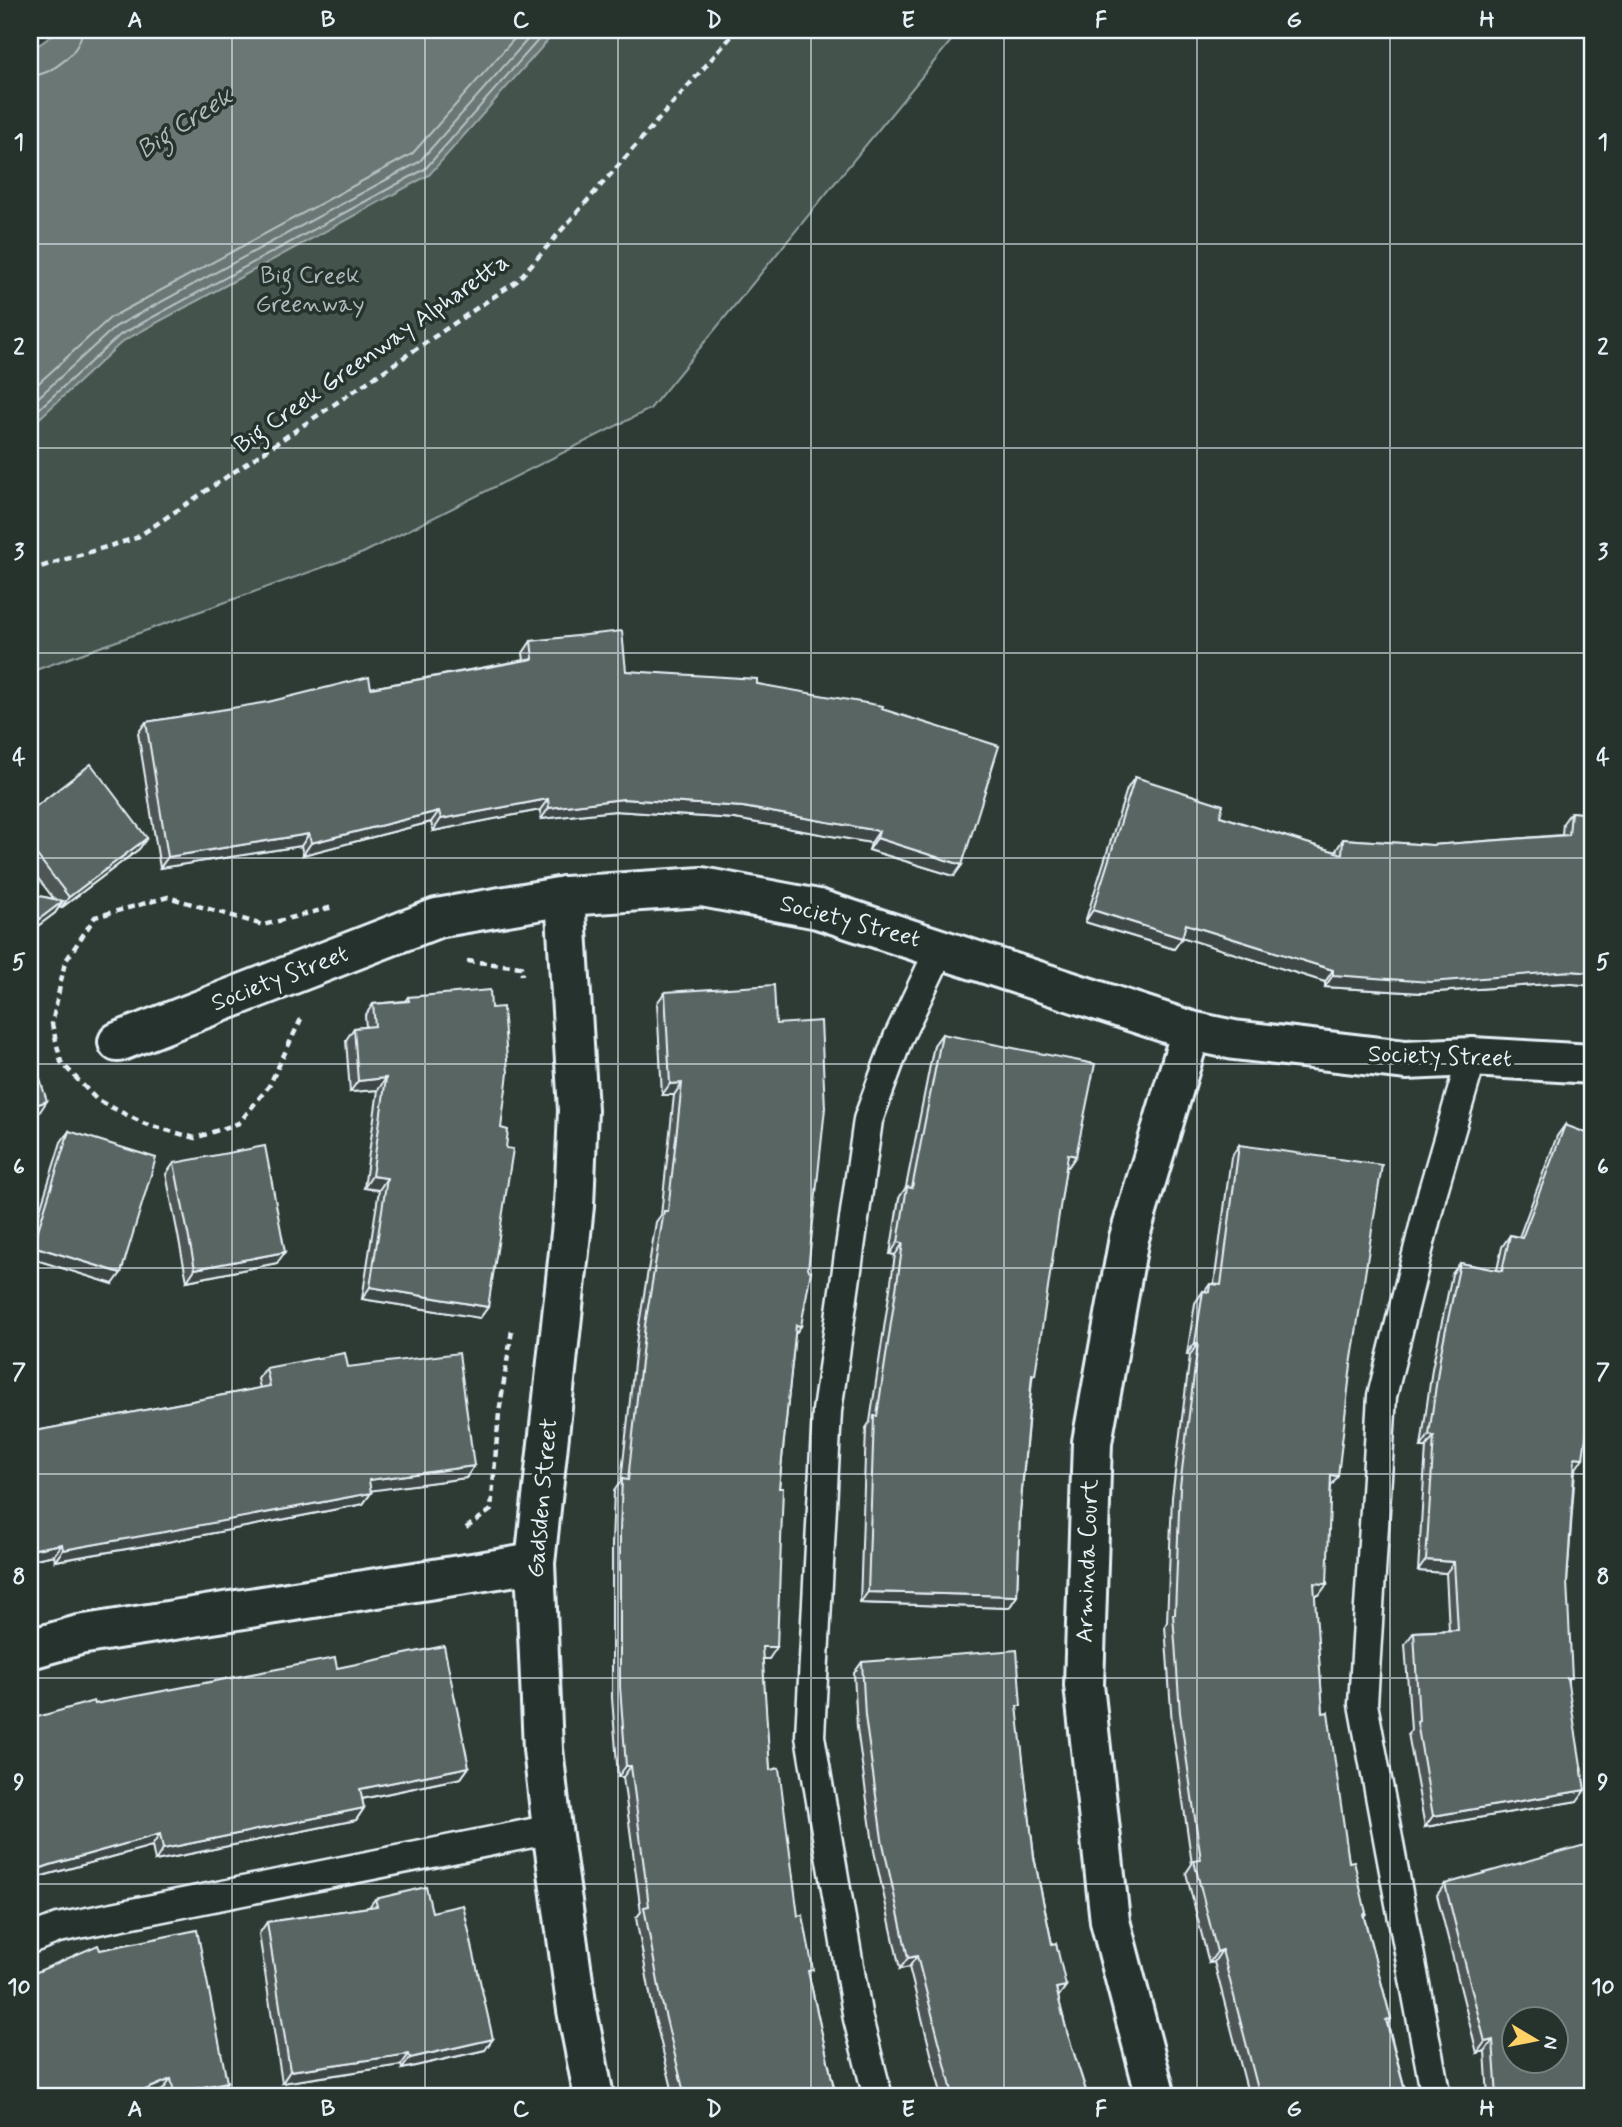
<svg xmlns="http://www.w3.org/2000/svg" width="1622" height="2127" font-family="Mynerve,sans-serif">
<rect width="100%" height="100%" fill="#2e3b35"/>
<filter id="ink" filterUnits="userSpaceOnUse"><feTurbulence type="fractalNoise" baseFrequency=".0143" numOctaves="2"/><feDisplacementMap in="SourceGraphic" scale="14" xChannelSelector="R" yChannelSelector="G"/><feConvolveMatrix kernelMatrix="1 2 1 2 8 2 1 2 1" color-interpolation-filters="sRGB"/></filter>
<g filter="url(#ink)">
<path fill="#45524e" stroke="#96a2a3" stroke-width="2" d="M227 30H960L650 409 363 553 30 672V179Z"/>
<path fill="#6b7775" stroke="#9da8a9" stroke-width="2" d="M60 30H557L429 175 123 341 30 427V51Z"/>
<g fill="none" stroke-linecap="round" stroke-linejoin="round">
<g stroke="#b6c0c4" stroke-width="2">
<path d="M30 76C52 75 81 52 82 30"/>
<path d="M30 391 110 318 412 154 522 30"/>
<path d="M30 405 115 327 419 162 536 30"/>
<path d="M30 417 120 335 425 169 547 30"/>
</g>
<defs>
<g id="lane">
<path d="M30 1939 58 1928 552 1829"/>
<path d="M878 2097 858 2019 810 1736 827 1411 868 1120 898 1038 941 947"/>
<path d="M1436 2097 1363 1704 1382 1396 1432 1194 1472 1057"/>
</g>
<g id="street">
<path d="M565 896 578 1110 574 1206 535 1563 543 1749 552 1829 577 2010 594 2097"/>
<path d="M118 1042 437 918 565 896 702 887 818 909 1191 1031 1234 1040 1406 1060 1472 1057 1592 1064"/>
<path d="M30 1649 79 1635 535 1563"/>
<path d="M1156 2097 1110 1921 1084 1685 1092 1442 1129 1238 1191 1031"/>
</g>
</defs>
<use href="#lane" stroke="#e8f1f8" stroke-width="33"/>
<use href="#street" stroke="#e8f1f8" stroke-width="44"/>
<g stroke="#e8f1f8" stroke-width="4.5" stroke-dasharray="7 5" stroke-linecap="butt">
<path d="M30 570 136 538 517 281 737 30"/>
<path d="M467 961 521 967 522 975"/>
<path d="M301 1019 269 1086 239 1123 195 1138 145 1124 97 1100 61 1062 52 1024 65 962 95 917 168 897 263 925 333 907"/>
<path d="M466 1528 491 1510 499 1413 512 1330"/>
</g>
<use href="#lane" stroke="#26332d" stroke-width="28"/>
<use href="#street" stroke="#26332d" stroke-width="38"/>
</g>
<g fill="#4d5755" stroke="#e8f1f8" stroke-width="2">
<path d="M531 641 626 671 757 684 882 709 954 876 869 850 871 843 735 819 615 811 541 819 540 810 433 831 431 822 303 855 301 846 160 868 138 733 146 722 371 688 524 660 523 653Z"/>
<path d="M1135 777 1220 816 1335 852 1343 839 1432 845 1562 835 1563 823 1571 812 1592 814V986L1563 983 1422 993 1325 987V982L1182 937 1174 949 1085 922 1127 789Z"/>
<path d="M30 811 147 838 139 849 61 908 59 907 55 913 32 930 30 894 54 899 30 868Z"/>
<path d="M665 992 776 1024 801 1326 795 1334 779 1488 769 1659H762L770 1770 809 1976 836 2097H674L653 2010 636 1918 641 1912 623 1777H618L612 1698V1544L614 1491 621 1481 637 1337 656 1222 661 1215 674 1095H662L657 1003Z"/>
<path d="M408 997 501 1128 488 1307 480 1318 362 1299 379 1190 364 1188 378 1090 350 1092 346 1040 354 1028 366 1027 365 1016 373 1004 405 1001Z"/>
<path d="M942 1034 1076 1156 1068 1167H1066L1032 1380 1020 1513 1017 1596 1009 1608 860 1603 866 1428 870 1422 895 1255 890 1254 899 1198 906 1187 934 1045Z"/>
<path d="M1565 1125 1575 1470 1567 1582 1568 1684 1577 1801 1425 1827 1408 1733 1411 1730 1405 1644 1414 1632 1449 1630 1446 1573 1418 1571 1426 1447H1421L1432 1369 1452 1274 1460 1263 1497 1270 1502 1247 1510 1235 1519 1237 1557 1136Z"/>
<path d="M69 1131 113 1284 30 1258V1242L61 1142Z"/>
<path d="M1239 1145 1331 1487 1319 1595H1314L1323 1713 1349 1862 1366 1913 1364 1917 1391 2019 1388 2024 1407 2097H1249L1214 1962 1209 1963 1186 1873 1192 1864 1172 1724 1165 1626 1167 1622 1172 1497 1190 1355 1187 1354 1195 1303 1203 1291H1205L1210 1284H1214L1231 1157Z"/>
<path d="M174 1163 277 1263 187 1281 166 1174Z"/>
<path d="M348 1367 474 1466 466 1478 371 1490V1493L363 1504 162 1543 55 1561 54 1555 30 1560V1432L260 1388 258 1379 266 1368Z"/>
<path d="M862 1662 1017 1711 1034 1857 1052 1944 1066 1986 1058 1997 1067 2032 1088 2097H942L909 1967 900 1969 874 1851 857 1728 854 1673Z"/>
<path d="M337 1668 469 1767 461 1778 362 1799 364 1808 356 1820 155 1861 152 1846 42 1876 95 1704Z"/>
<path d="M1445 1884 1592 2097H1488L1485 2051 1477 2053 1437 1895Z"/>
<path d="M375 1899 432 1912 485 2050 402 2069 401 2065 282 2083 259 1934 267 1922 369 1907Z"/>
<path d="M100 1950 219 2094 200 2097H164L163 2090 147 2097H30Z"/>
</g>
<g fill="#3e4745" stroke="#e8f1f8" stroke-width="2">
<path d="M548 799 540 810 433 831 441 819Z"/>
<path d="M623 799 743 807 879 831 871 843 735 819 615 811 541 819 549 808Z"/>
<path d="M439 811 431 822 303 855 311 843Z"/>
<path d="M309 834 301 846 160 868 168 857Z"/>
<path d="M147 838 139 849 61 908 69 897Z"/>
<path d="M877 838 962 865 954 876 869 850Z"/>
<path d="M63 901 55 913 30 932 34 923Z"/>
<path d="M1093 910 1182 938 1174 949 1085 922Z"/>
<path d="M1186 924 1333 970 1325 982 1178 936Z"/>
<path d="M1571 971 1592 973V986L1563 983 1422 993 1325 987 1333 975Z"/>
<path d="M386 1078 378 1090 350 1092 358 1081Z"/>
<path d="M682 1083 674 1095H662L670 1084Z"/>
<path d="M47 1101 39 1113 30 1116V1107Z"/>
<path d="M1068 1154 1076 1156 1068 1167 1060 1165Z"/>
<path d="M372 1176 387 1178 379 1190 364 1188Z"/>
<path d="M898 1242 903 1243 895 1255 890 1254Z"/>
<path d="M33 1246 121 1273 113 1284 30 1258V1251Z"/>
<path d="M285 1252 277 1263 187 1281 195 1269Z"/>
<path d="M370 1287 488 1307 480 1318 362 1299Z"/>
<path d="M796 1325 801 1326 793 1337Z"/>
<path d="M1195 1343H1198L1190 1355 1187 1354Z"/>
<path d="M1429 1435 1434 1436 1426 1447H1421Z"/>
<path d="M1575 1457 1583 1458 1575 1470 1567 1469Z"/>
<path d="M474 1466 466 1478 361 1492 369 1480Z"/>
<path d="M1331 1475 1338 1476 1330 1488Z"/>
<path d="M371 1493 363 1504 162 1543 55 1561 63 1550Z"/>
<path d="M62 1544 54 1555 30 1560V1550Z"/>
<path d="M1426 1560 1454 1562 1446 1573 1418 1571Z"/>
<path d="M1314 1583 1327 1584 1319 1595H1306Z"/>
<path d="M868 1592 1017 1596 1009 1608 860 1603Z"/>
<path d="M762 1647H777L769 1659H754Z"/>
<path d="M626 1766H631L623 1777H618Z"/>
<path d="M469 1767 461 1778 352 1801 360 1789Z"/>
<path d="M1585 1790 1577 1801 1425 1827 1433 1816Z"/>
<path d="M364 1808 356 1820 155 1861 163 1849Z"/>
<path d="M160 1834 152 1846 42 1876 30 1881V1872L50 1865Z"/>
<path d="M1222 1950 1214 1962 1209 1963 1217 1952Z"/>
<path d="M917 1956 909 1967 900 1969 908 1958Z"/>
<path d="M1066 1986 1058 1997 1056 1988Z"/>
<path d="M493 2039 485 2050 402 2069 410 2058Z"/>
<path d="M1493 2040 1485 2051 1477 2053 1485 2042Z"/>
<path d="M409 2054 401 2065 282 2083 290 2071Z"/>
<path d="M171 2079 163 2090 147 2097H129Z"/>
<path d="M227 2082 219 2094 200 2097H171L174 2093Z"/>
</g>
<g fill="#596563" stroke="#e8f1f8" stroke-width="2" fill-rule="evenodd">
<path d="M622 631 626 671 757 679V684L883 706 882 709 999 746 962 865 877 838 879 831 743 807 623 799 549 808 548 799 441 819 439 811 311 843 309 834 168 857 146 722 268 702 369 677 371 688 533 659 531 641Z"/>
<path d="M91 764 147 838 69 897 30 846V811Z"/>
<path d="M1135 777 1223 805 1220 816 1342 854 1343 839 1432 845 1569 835 1571 812 1592 814V973L1571 971 1430 982 1333 975V970L1186 924 1182 938 1093 910Z"/>
<path d="M30 894 63 901 34 923 30 942Z"/>
<path d="M774 985 776 1024 821 1021 825 1108 808 1270 811 1271 801 1326 796 1325 779 1488H783L777 1647H762L770 1770 779 1768 798 1916 803 1915 813 1970 808 1971 836 2097H685L661 1998 644 1907 649 1906 631 1766H626L620 1687V1532L622 1479 628 1480 645 1325 664 1211H668L682 1083 670 1084 665 992Z"/>
<path d="M490 990 491 1008 503 1007 508 1073 501 1128 508 1130 506 1148 513 1149 488 1307 370 1287 387 1178 372 1176 386 1078 358 1081 354 1028 375 1026 373 1004 409 1001 408 997Z"/>
<path d="M942 1034 1095 1064 1076 1156 1068 1154 1035 1375 1032 1374 1020 1513 1017 1596 868 1592 874 1416H877L903 1243 898 1242 907 1187 912 1188Z"/>
<path d="M30 1049 47 1101 30 1107Z"/>
<path d="M1565 1125 1592 1135V1397L1583 1458 1575 1457 1567 1582 1572 1678H1567L1585 1790 1433 1816 1417 1722 1419 1721 1414 1632 1458 1630 1454 1562 1426 1560 1434 1436 1429 1435 1440 1357 1460 1263 1502 1271 1510 1235 1522 1238Z"/>
<path d="M69 1131 156 1158 121 1273 33 1246Z"/>
<path d="M1239 1145 1382 1165 1351 1365 1338 1476 1331 1475 1327 1584 1314 1583 1323 1713 1328 1712 1349 1862 1354 1861 1366 1913 1363 1914 1391 2019 1386 2020 1407 2097H1260L1222 1950 1217 1952 1194 1861 1201 1860 1180 1713 1173 1614H1175L1180 1486 1198 1343H1195L1203 1291 1209 1292 1210 1284 1221 1285Z"/>
<path d="M265 1146 285 1252 195 1269 174 1163Z"/>
<path d="M345 1353 348 1367 459 1353 474 1466 369 1480 371 1493 170 1531 63 1550 62 1544 30 1550V1432L270 1386 266 1368Z"/>
<path d="M444 1646 469 1767 360 1789 364 1808 163 1849 160 1834 50 1865 30 1872V1719L94 1701 95 1704 335 1658 337 1668Z"/>
<path d="M1017 1650 1021 1706H1017L1034 1857 1052 1944 1056 1943 1066 1986 1056 1988 1067 2032 1088 2097H946L953 2095 917 1956 908 1958 882 1839 865 1716 862 1662Z"/>
<path d="M1592 1843V2097H1497L1493 2040 1485 2042 1445 1884ZM1514 2019H1556V2061H1514Z"/>
<path d="M426 1887 432 1912 463 1905 493 2039 410 2058 409 2054 290 2071 267 1922 377 1906 375 1899Z"/>
<path d="M197 1930 227 2082 174 2093 171 2079 129 2097H30V1975L98 1945 100 1950Z"/>
</g>
</g>
<path fill="none" stroke="#e8f1f8" stroke-width="2" stroke-opacity="0.55" d="M232 30V2097M425 30V2097M618 30V2097M811 30V2097M1004 30V2097M1197 30V2097M1390 30V2097M30 244H1592M30 448H1592M30 653H1592M30 858H1592M30 1064H1592M30 1268H1592M30 1474H1592M30 1678H1592M30 1884H1592"/>
<g text-anchor="middle" dominant-baseline="central" stroke-width="7" stroke-linejoin="round" paint-order="stroke">
<g font-size="24" fill="#afb9bc" stroke="#26332d">
<text x="310" y="276">Big Creek<tspan x="310" dy="28">Greenway</tspan></text>
</g>
<g font-size="24" fill="#e8f1f8" stroke="#26332d">
<text transform="translate(372 354) rotate(-35)">Big Creek Greenway Alpharetta</text>
<text transform="translate(850 922) rotate(15)">Society Street</text>
<text transform="translate(280 979) rotate(-21)">Society Street</text>
<text transform="translate(1440 1057) rotate(2)">Society Street</text>
<text transform="translate(543 1498) rotate(-85)">Gadsden Street</text>
<text transform="translate(1088 1561) rotate(-88)">Arminda Court</text>
</g>
<g font-size="26" font-style="italic" fill="#b0babd" stroke="#26332d">
<text transform="translate(185 124) rotate(-33)">Big Creek</text>
</g>
</g>
<rect width="1622" height="2127" fill="none" stroke="#26332d" stroke-width="77"/>
<g transform="translate(1535 2040) rotate(100)"><circle r="33" fill="#26332d" stroke="#747f7e" stroke-width="2"/>
<path d="M0-5L12 26L0 18L-12 26Z" fill="#ffd166"/>
<text y="-10" font-size="19" font-weight="bold" text-anchor="middle" fill="#e8f1f8">N</text>
</g>
<rect x="38" y="38" width="1546" height="2050" fill="none" stroke="#e8f1f8" stroke-width="2.5"/>
<g font-size="23" text-anchor="middle" font-weight="bold" fill="#e8f1f8">
<text x="135" y="27">A</text>
<text x="328" y="27">B</text>
<text x="521" y="27">C</text>
<text x="714" y="27">D</text>
<text x="908" y="27">E</text>
<text x="1101" y="27">F</text>
<text x="1294" y="27">G</text>
<text x="1487" y="27">H</text>
<text x="19" y="149">1</text>
<text x="1603" y="149">1</text>
<text x="19" y="354">2</text>
<text x="1603" y="354">2</text>
<text x="19" y="559">3</text>
<text x="1603" y="559">3</text>
<text x="19" y="764">4</text>
<text x="1603" y="764">4</text>
<text x="19" y="969">5</text>
<text x="1603" y="969">5</text>
<text x="19" y="1174">6</text>
<text x="1603" y="1174">6</text>
<text x="19" y="1379">7</text>
<text x="1603" y="1379">7</text>
<text x="19" y="1584">8</text>
<text x="1603" y="1584">8</text>
<text x="19" y="1789">9</text>
<text x="1603" y="1789">9</text>
<text x="19" y="1994">10</text>
<text x="1603" y="1994">10</text>
<text x="135" y="2116">A</text>
<text x="328" y="2116">B</text>
<text x="521" y="2116">C</text>
<text x="714" y="2116">D</text>
<text x="908" y="2116">E</text>
<text x="1101" y="2116">F</text>
<text x="1294" y="2116">G</text>
<text x="1487" y="2116">H</text>
</g>
</svg>
